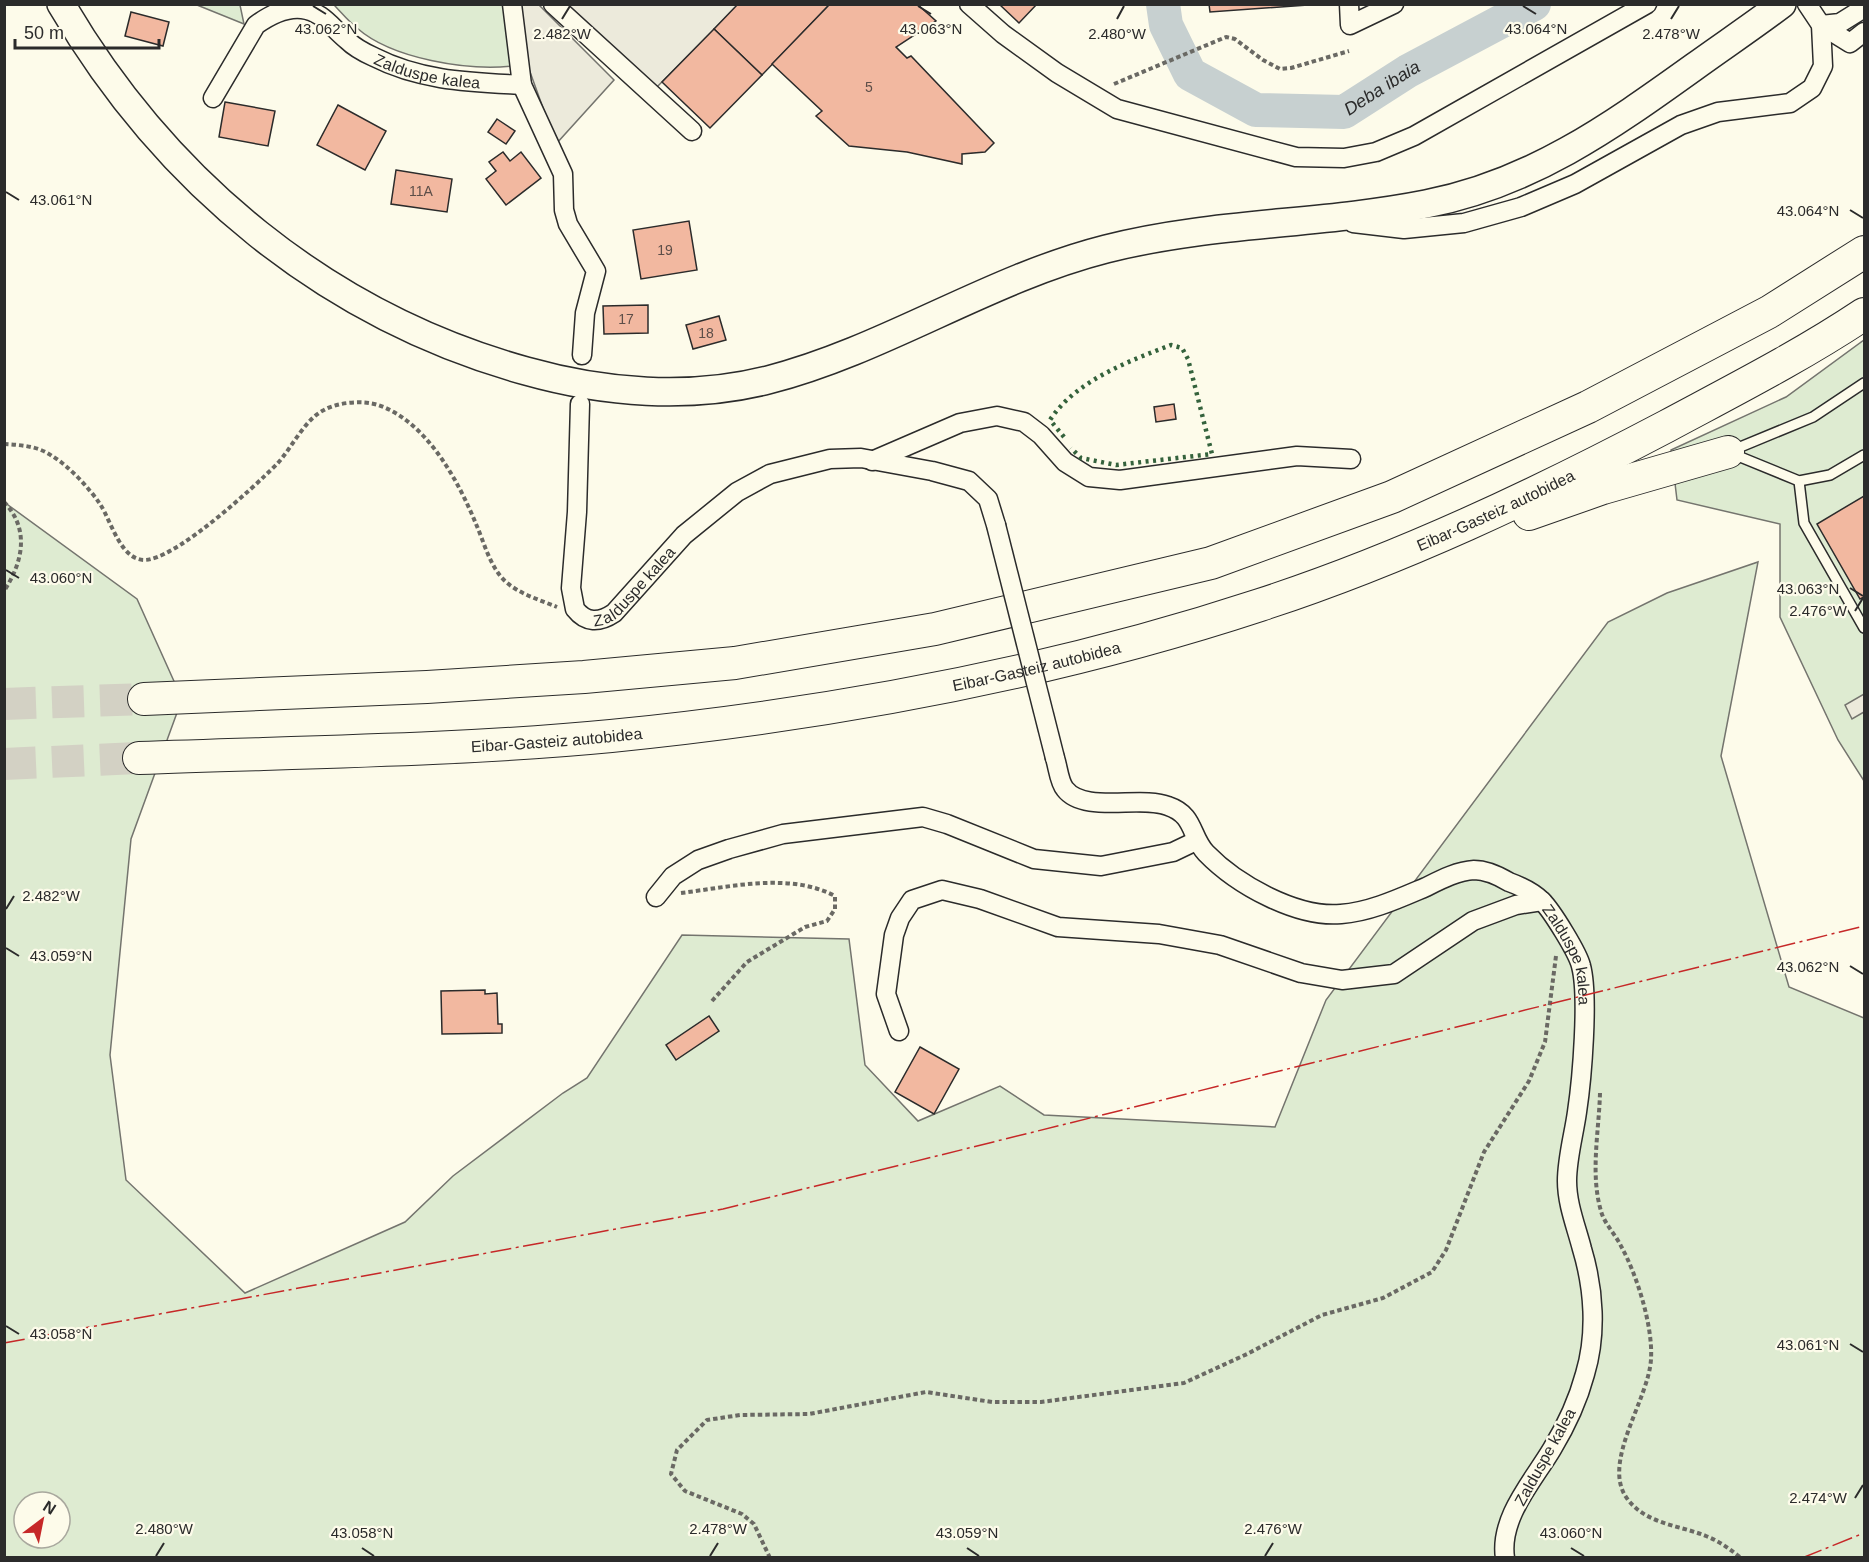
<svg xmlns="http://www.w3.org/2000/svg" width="1869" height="1562" font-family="Arial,sans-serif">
<rect width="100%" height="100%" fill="#fdfbea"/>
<g fill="#deebd1" stroke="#74746e" stroke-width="1.5" fill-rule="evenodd">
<path d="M197 5H240L244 24Z"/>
<path d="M334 5H505L513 66C468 71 392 59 357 28 348 21 341 12 334 5Z"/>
<path d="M1864 340V781L1838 740 1780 617V524L1677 500 1671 450 1786 397Z"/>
<path d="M4 502 137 599 182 699 131 839 110 1055 126 1180 245 1293 405 1222 453 1176 563 1093 587 1078 682 935 849 939 865 1065 918 1121 1000 1086 1044 1115 1275 1127 1326 1000 1608 622 1667 593 1758 562 1721 756 1789 987 1864 1018V1557H5ZM24 1502H60V1538H24Z"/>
</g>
<g fill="#eceadb" stroke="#74746e" stroke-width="1.5">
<path d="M519 5H539L614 80 556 144 525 58Z"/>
<path d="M563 5H738L654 90Z"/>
<path d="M1864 694V712L1852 719 1845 705Z"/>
</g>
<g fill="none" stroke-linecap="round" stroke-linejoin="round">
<path stroke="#c7d0d0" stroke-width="34" id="s1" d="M1163 4 1166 25 1190 74 1256 110 1344 112 1408 71 1534 4"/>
</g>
<g fill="#f2b8a0" stroke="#2b2b2b" stroke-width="1.5">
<path d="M738 4H830L762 75 714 29Z"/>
<path d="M830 4H917L936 21 896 47 907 58 911 56 994 143 985 152 962 154V164L907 152 849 146 816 116 822 111 772 64Z"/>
<path d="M999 4H1037L1019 23Z"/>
<path d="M1209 4H1322L1210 12Z"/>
<path d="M131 12 169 22 163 46 125 36Z"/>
<path d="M714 29 762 75 710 128 662 82Z"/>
<path d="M225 102 275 111 268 146 219 137Z"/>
<path d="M338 105 386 131 365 170 317 145Z"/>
<path d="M497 119 515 131 506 144 488 132Z"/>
<path d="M503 152 510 161 521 152 541 178 506 205 486 179 496 171 489 162Z"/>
<path d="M396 170 452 179 447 212 391 204Z"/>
<path d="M689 221 697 270 641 279 633 230Z"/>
<path d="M648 305V333L604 334 603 306Z"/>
<path d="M719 316 726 340 693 349 686 325Z"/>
<path d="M1174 404 1176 419 1156 422 1154 407Z"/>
<path d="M1864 496V597L1860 599 1817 524Z"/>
<path d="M485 990V994L497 993 498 1024H502V1033L442 1034 441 991Z"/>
<path d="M709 1016 719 1031 676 1060 666 1045Z"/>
<path d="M920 1047 959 1069 934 1114 895 1092Z"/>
</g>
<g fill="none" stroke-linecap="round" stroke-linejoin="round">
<g stroke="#d3d1c4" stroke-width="32" stroke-dasharray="32 16" stroke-linecap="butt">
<path d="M4 704 144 699"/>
<path d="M4 764 139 758"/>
</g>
<defs>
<g id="lane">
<path d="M1733 450 1813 417 1864 383"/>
<path d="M1733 454 1799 481 1830 475 1864 455"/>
<path d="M1799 481 1804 523 1864 628"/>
</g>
<g id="street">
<path d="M512 4 522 85 563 174 564 210 568 224 596 271 585 313 582 355"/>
<path d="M553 4 692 131"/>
<path d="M969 4 1003 34 1057 73 1117 109 1296 157 1344 158 1376 152 1414 136 1647 4"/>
<path d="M1349 4 1350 25 1394 4"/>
<path d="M1821 25 1850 43 1864 32"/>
<path d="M1821 25 1840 23 1864 8"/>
<path id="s2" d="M213 98 256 25C270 15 285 7 302 9 322 11 333 29 347 40 354 47 365 53 374 57 421 81 470 82 522 85"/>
<path d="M1353 223 1404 229 1464 223 1521 207 1575 184 1681 125 1718 112 1790 103 1812 88 1823 66 1821 25 1807 4"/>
<path id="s3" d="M580 404 577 512 571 588 575 609C586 623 599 623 614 613L684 535 737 492 770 474 830 459 861 458 932 471 969 481 988 499 996 525"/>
<path d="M872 461 960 423 997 416 1024 422 1041 435 1065 462 1089 477 1120 480 1297 456 1351 459"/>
<path id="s4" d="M1055 758C1058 767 1059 782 1065 789 1084 814 1141 795 1168 806 1195 815 1190 836 1206 853 1237 885 1297 918 1341 914 1370 912 1400 898 1426 887 1440 880 1457 871 1474 870 1486 870 1499 876 1509 882 1520 886 1534 893 1542 901 1552 911 1578 953 1581 966 1589 996 1582 1079 1577 1112 1574 1134 1567 1158 1567 1181 1567 1204 1576 1226 1582 1249 1594 1289 1597 1334 1585 1374 1578 1400 1566 1426 1552 1449 1533 1481 1499 1518 1505 1558"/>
<path d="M656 897 673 876 698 860 729 849 783 834 923 817 947 824 1034 859 1101 866 1173 852 1196 841"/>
<path d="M899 1031 886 994 894 935 900 918 912 900 942 890 980 899 1058 927 1159 934 1220 945 1301 973 1342 980 1394 974 1473 921 1516 905 1542 901"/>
</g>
<path id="primary" d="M61 4C165 182 327 316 526 371 604 393 689 400 768 380 885 350 988 279 1106 249 1211 222 1320 225 1426 204 1530 184 1609 128 1694 67 1723 46 1753 26 1782 4"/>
<g id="highway">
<path d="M1529 514 1603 488 1728 452"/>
<path d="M144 699 427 687 584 677 735 663 935 629 1211 563 1392 497 1588 407 1769 312 1864 252"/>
<path id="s5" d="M139 758C296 752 454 751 611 736 831 714 1050 674 1260 605 1401 559 1536 495 1667 426 1734 390 1801 356 1864 314"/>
</g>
</defs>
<use href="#lane" stroke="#2b2b2b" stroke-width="12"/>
<use href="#street" stroke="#2b2b2b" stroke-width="21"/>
<use href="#primary" stroke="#2b2b2b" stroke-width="30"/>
<use href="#highway" stroke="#2b2b2b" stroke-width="34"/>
<g stroke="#6a6964" stroke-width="4" stroke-dasharray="4.5 3" stroke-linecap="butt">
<path d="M1114 84 1226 37 1235 39 1263 60 1280 69 1291 68 1349 51"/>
<path d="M4 444C21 445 38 446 52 456 69 466 89 488 100 504 112 522 122 567 151 559 184 551 251 490 277 464 292 448 304 420 324 410 338 402 363 400 378 405 426 421 458 480 476 524 484 542 490 567 505 581 519 594 540 600 557 607"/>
<path d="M4 502C30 529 23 562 4 591"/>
<path d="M681 893C730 887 790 872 835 896V909L827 921 805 927 747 962 712 1001"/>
<path d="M1600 1093C1599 1131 1590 1174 1601 1211 1604 1223 1615 1234 1621 1246 1637 1275 1653 1326 1651 1359 1649 1399 1602 1461 1626 1497 1644 1524 1679 1525 1706 1536 1719 1541 1730 1549 1741 1558"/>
<path d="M770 1558 754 1524 742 1514 685 1491 671 1474 677 1450 707 1420 740 1415 809 1414 926 1392 992 1402H1041L1184 1383 1247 1354 1322 1315 1383 1298 1432 1272 1446 1250 1484 1152 1529 1081 1545 1042 1556 956"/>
</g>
<use href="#lane" stroke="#fdfbea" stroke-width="9"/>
<use href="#street" stroke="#fdfbea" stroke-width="18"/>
<use href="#primary" stroke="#fdfbea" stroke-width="27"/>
<use href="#highway" stroke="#fdfbea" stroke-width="32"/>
<defs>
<path id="street-bridge" d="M996 525 1055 758"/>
</defs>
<use href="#street-bridge" stroke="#2b2b2b" stroke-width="21" stroke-linecap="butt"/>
<use href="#street-bridge" stroke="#fdfbea" stroke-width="18"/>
<path stroke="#34623c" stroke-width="4.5" stroke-dasharray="3 4.5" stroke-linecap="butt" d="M1064 437 1050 420C1075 381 1129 361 1171 345L1182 348 1188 359 1212 454 1116 465 1081 458 1071 448"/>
<g stroke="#c62828" stroke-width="1.5" stroke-dasharray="21 4.5 3 4.5" stroke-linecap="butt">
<path d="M4 1343 723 1209 1864 926"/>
<path d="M1802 1558 1864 1533"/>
</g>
</g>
<path fill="none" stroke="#2b2b2b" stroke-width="2" d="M313 6 326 14M918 6 931 14M1523 6 1536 14M562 19 570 6M1117 19 1124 6M1671 19 1679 6M6 192 19 200M1850 210 1863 218M6 570 19 578M1850 588 1863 596M1855 611 1863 598M6 909 14 896M6 948 19 956M1850 966 1863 974M6 1326 19 1334M1850 1344 1863 1352M1855 1498 1863 1485M362 1548 374 1556M967 1548 979 1556M1571 1548 1584 1556M156 1556 164 1543M710 1556 718 1543M1265 1556 1273 1543"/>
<g text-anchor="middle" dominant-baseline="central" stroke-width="4.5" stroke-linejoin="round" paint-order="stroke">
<g font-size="14" fill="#5d4e48">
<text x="869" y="87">5</text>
<text x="421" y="191">11A</text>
<text x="665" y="250">19</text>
<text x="626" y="319">17</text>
<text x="706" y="333">18</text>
</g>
<g font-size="16" fill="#2b2b2b" stroke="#fdfbea">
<text stroke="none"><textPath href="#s2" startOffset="278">Zalduspe kalea</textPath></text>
<text stroke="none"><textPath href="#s5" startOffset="1390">Eibar-Gasteiz autobidea</textPath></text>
<text stroke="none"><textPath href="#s3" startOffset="282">Zalduspe kalea</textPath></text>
<text stroke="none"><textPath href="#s5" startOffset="904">Eibar-Gasteiz autobidea</textPath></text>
<text stroke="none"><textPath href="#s5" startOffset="418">Eibar-Gasteiz autobidea</textPath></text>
<text stroke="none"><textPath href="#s4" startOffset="632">Zalduspe kalea</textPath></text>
<text transform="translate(1545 1457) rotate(-61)">Zalduspe kalea</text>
</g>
<g font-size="18" font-style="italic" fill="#2b2b2b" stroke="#fdfbea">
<text stroke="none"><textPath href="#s1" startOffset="284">Deba ibaia</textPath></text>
</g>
</g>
<g font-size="15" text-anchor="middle" fill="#2b2b2b" stroke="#fdfbea" stroke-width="4.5" stroke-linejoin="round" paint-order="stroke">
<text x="931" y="34">43.063°N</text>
<text x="1536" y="34">43.064°N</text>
<text x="326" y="34">43.062°N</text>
<text x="562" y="39">2.482°W</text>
<text x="1117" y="39">2.480°W</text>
<text x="1671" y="39">2.478°W</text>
<text x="61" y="205">43.061°N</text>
<text x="1808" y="216">43.064°N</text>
<text x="61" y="583">43.060°N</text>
<text x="1808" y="594">43.063°N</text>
<text x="1818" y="616">2.476°W</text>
<text x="51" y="901">2.482°W</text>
<text x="61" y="961">43.059°N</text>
<text x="1808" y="972">43.062°N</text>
<text x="61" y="1339">43.058°N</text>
<text x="1808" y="1350">43.061°N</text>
<text x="1818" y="1503">2.474°W</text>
<text x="164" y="1534">2.480°W</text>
<text x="718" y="1534">2.478°W</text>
<text x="1273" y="1534">2.476°W</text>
<text x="362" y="1538">43.058°N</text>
<text x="967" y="1538">43.059°N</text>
<text x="1571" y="1538">43.060°N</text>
</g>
<rect width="1869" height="1562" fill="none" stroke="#2b2b2b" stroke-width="12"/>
<g transform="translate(42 1520) rotate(32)"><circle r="28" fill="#fdfbea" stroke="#a9a89e" stroke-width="1.5"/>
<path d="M0-4.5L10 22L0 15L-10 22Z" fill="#c62828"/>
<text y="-9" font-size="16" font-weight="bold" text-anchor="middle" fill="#2b2b2b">N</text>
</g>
<path d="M15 39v9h144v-9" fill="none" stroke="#2b2b2b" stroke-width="3"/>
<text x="24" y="39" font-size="18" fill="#2b2b2b" stroke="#fdfbea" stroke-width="4.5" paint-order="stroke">50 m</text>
</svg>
